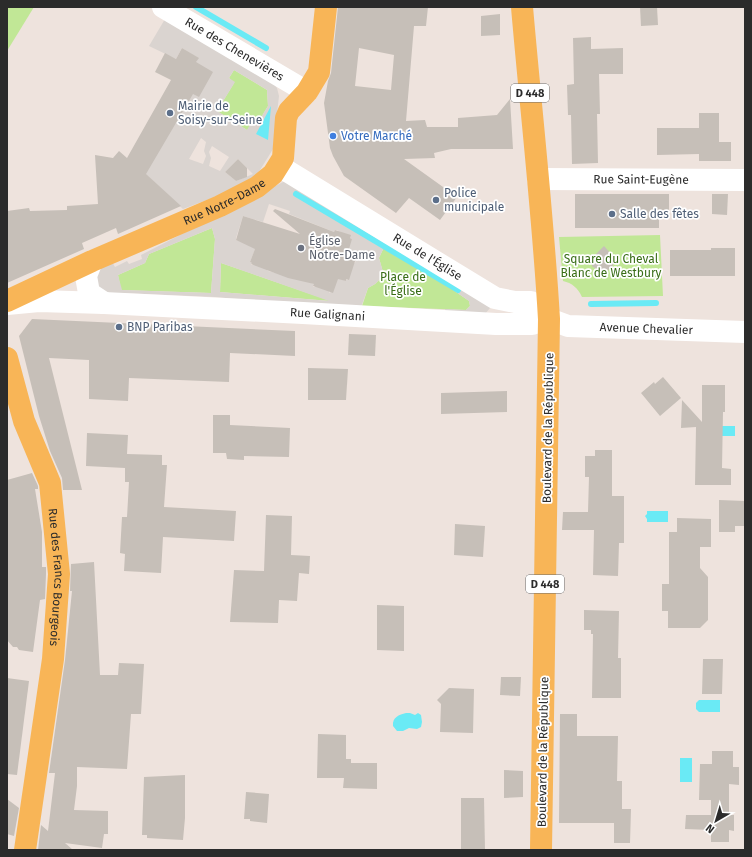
<svg xmlns="http://www.w3.org/2000/svg" width="752" height="857" font-family="'Fira Sans',sans-serif">
<rect width="100%" height="100%" fill="#eee3dd"/>
<g fill="#c1e796">
<path d="M7 7H34L7 51Z"/>
<path d="M234 70 267 90 268 106 257 124 247 130 217 111 234 83 229 78Z"/>
<path d="M212 228 215 239 211 293 121 290 118 275 145 263 149 254Z"/>
<path d="M660 235 663 296 582 297C578 288 572 283 563 281L559 237Z"/>
<path d="M386 243 469 301 470 306 466 310 362 306 368 288 375 284 380 279 383 272 379 258Z"/>
<path d="M221 263 331 301 220 292Z"/>
</g>
<g fill="#dad4d0" fill-rule="evenodd">
<path d="M165 19 272 82 277 88 279 96 273 149 252 183 183 209 138 167 198 58 182 48 176 59 149 46ZM234 70 267 90 268 106 257 124 252 121 247 130 217 111 235 82 229 78ZM201 138 206 142 204 151 206 156 203 164 189 159ZM212 146 229 157 220 171 209 166 211 158 209 152ZM238 159 253 174 236 181 225 172Z"/>
<path d="M283 182H291L488 301 490 308 485 314 446 315 445 309 466 310 470 306 469 301 386 243 379 258 383 272 380 279 375 284 368 288 360 310 215 297 121 293V300L97 286 96 270 111 260 115 267 127 261 129 264 142 259 141 255ZM269 204 290 211 289 214 334 232 335 230H337L352 239 345 250 356 252 355 254 357 255 355 263 353 262 348 280 346 279V281L337 276 330 293 329 292V291L316 285 315 287H313L314 284 300 279 268 271 267 270V268L254 264 253 265H251L252 263 250 262 256 247 236 240V238L243 216 263 222ZM212 228 215 239 211 293 122 290 118 275 145 263 149 254ZM221 263 329 301 220 292Z"/>
</g>
<g fill="#6aeaf5">
<path d="M271 106 268 140 256 134Z"/>
<rect x="711" y="426" width="24" height="10"/>
<path d="M647 511H668V522H647V519L645 516 647 514Z"/>
<path d="M699 700H720V712H699L696 709V703Z"/>
<path d="M406 713H410L415 715 418 713 421 715 422 722 421 727 417 729 409 728 403 731H397L393 726C392 717 399 715 406 713Z"/>
<rect x="680" y="758" width="12" height="24"/>
</g>
<g fill="none" stroke-linecap="round" stroke-linejoin="round">
<g stroke="#6aeaf5" stroke-width="6">
<path d="M196 7 266 48"/>
<path d="M296 194 458 290"/>
<path d="M591 304 656 303"/>
</g>
</g>
<g fill="#c6bfb8" fill-rule="evenodd">
<path d="M338 7H428L426 26H414L406 121 425 120 427 127H458V118L497 115 510 99 513 149H451L434 153 435 158 404 159 457 197 440 220 409 198 396 213 344 176 333 156 330 148 324 103 328 81 331 73ZM359 48 394 55 391 90 355 86Z"/>
<path d="M640 7H657L658 25 641 26Z"/>
<path d="M500 14V35L481 36V16Z"/>
<path d="M591 37V49L623 48V74H599L600 114H597L598 163 572 164 571 115H568L567 85 574 84 573 38Z"/>
<path d="M182 48 199 58 196 62 213 72 199 97 193 94 146 174 181 206 118 234 116 228 82 243 84 249 7 283V211L29 208 30 211 67 210V206L98 204 95 155 113 158 119 151 127 158 171 80 155 72 165 53 176 59Z"/>
<path d="M699 113H719V142H731V161H699V154L657 155V128H699Z"/>
<path d="M238 159 247 168V177L236 181 225 172Z"/>
<path d="M575 194H669V212L659 213V228H575Z"/>
<path d="M712 194H728L727 215 712 214Z"/>
<path d="M275 209 334 232 335 230 351 235 350 238 352 239 349 249 356 252 355 254 357 255 349 280 346 279V281L338 279 333 293 313 286 314 284 288 278 251 264 252 263 250 262 255 249 236 240 243 216 300 234 273 211Z"/>
<path d="M604 246 613 256V266L607 271H599L592 266 593 257Z"/>
<path d="M711 248H735V276H670V250H711Z"/>
<path d="M32 319 295 331V356L230 353 229 382 129 378 128 401 89 399V360L49 358 82 490H63L62 478 50 451 39 416 19 336Z"/>
<path d="M349 334 376 335 375 356 348 355Z"/>
<path d="M308 368 348 369 346 400H308Z"/>
<path d="M663 377 681 398 660 416 641 393 654 382 655 384Z"/>
<path d="M702 385H725V412H723L722 468 731 469V485H695L696 427 681 428 682 400 702 422Z"/>
<path d="M507 391V412L441 414V393Z"/>
<path d="M213 415H230V425L290 428 289 457 244 456V460L227 459 226 453H213Z"/>
<path d="M87 433 128 435 127 454 162 455V465H167L164 507 236 511 234 541 163 537 161 573 124 571 125 554 120 553 122 517H127L129 482H125V468L86 466Z"/>
<path d="M595 450H612V496H624V543H619L618 576 593 575 594 530H562L563 512H588L589 477H585V456H595Z"/>
<path d="M32 473 38 486V489H35L42 532V567H46V574L45 599 40 600 33 652 19 650 17 647H13L7 640V480Z"/>
<path d="M719 500 745 501V526H735V532H719Z"/>
<path d="M266 515 292 516 291 555 310 556 309 574 299 573 297 601 279 600 278 623 230 622 234 570 264 571Z"/>
<path d="M677 518 711 519V547H700V568L708 577V620L700 628H668V611H662V584H669V532H677Z"/>
<path d="M455 524 485 526 483 557 454 555Z"/>
<path d="M94 562 100 675H118L119 663 144 664 141 714H131L127 769 77 767V786L74 810 108 811V834H104L102 848 65 843 73 850H38L41 825 48 831 55 773H49L65 660 72 591H70L71 564Z"/>
<path d="M377 605 404 606V651L377 650Z"/>
<path d="M584 610 619 611 618 658H621V698H592L593 634H591V630H584Z"/>
<path d="M703 659H723L722 694H702Z"/>
<path d="M501 677H521L520 696 500 695Z"/>
<path d="M7 678 29 681 17 775 7 774Z"/>
<path d="M449 688 474 689 473 733 440 732 441 704 437 700Z"/>
<path d="M560 714H577V736H618L617 781H622V809H631L630 843H614V823H559Z"/>
<path d="M318 734 346 735V759H351V763H377V789L343 788 344 778H317Z"/>
<path d="M712 751H733V767H739V785L729 784V815H734V831L729 830V842H711V830L685 829 686 815H711V800H699L700 764H712Z"/>
<path d="M504 770 523 771V797L504 798Z"/>
<path d="M185 775V818L183 840 147 838V835H142L144 777Z"/>
<path d="M246 792 269 794 267 823 250 821V819H244Z"/>
<path d="M461 798H484L485 850H461Z"/>
<path d="M7 799 19 808 14 836 7 834Z"/>
</g>
<g fill="none" stroke-linecap="round" stroke-linejoin="round">
<g stroke="#fff" stroke-width="22">
<path id="s1" d="M163 7 307 92"/>
<path id="s2" d="M279 166 495 298 515 302H531L549 319 568 326 745 332"/>
<path id="s3" d="M538 179 745 180"/>
<path d="M92 261 86 276 89 293 104 303"/>
<path id="s4" d="M7 304 39 301 104 303 303 313 496 324H532L549 319"/>
</g>
<g stroke="#f8b557" stroke-width="22">
<path d="M522 7C531 111 543 215 549 319L541 850"/>
<path id="s5" d="M7 301 92 261 220 206 257 187 273 174 283 158 286 118 289 111 307 92 319 72 326 7"/>
<path id="s6" d="M7 358 24 421 50 483 59 574 53 659 25 850"/>
</g>
</g>
<g fill="#5c6f8a" stroke="#fff" stroke-width="1.5">
<circle cx="170" cy="113" r="4"/>
<circle cx="436" cy="200" r="4"/>
<circle cx="612" cy="214" r="4"/>
<circle cx="119" cy="327" r="4"/>
</g>
<circle fill="#3f7fe0" stroke="#fff" stroke-width="1.5" cx="333" cy="136" r="4"/>
<circle fill="#6b7280" stroke="#fff" stroke-width="1.5" cx="301" cy="248" r="4"/>
<g text-anchor="middle" dominant-baseline="central" stroke-width="3.5" stroke-linejoin="round" paint-order="stroke">
<g fill="#fff" stroke="#6b6b6b" stroke-width="1">
<rect x="511" y="84" width="38" height="18" rx="3"/>
<rect x="526" y="575" width="38" height="18" rx="3"/>
</g>
<g font-size="11" font-weight="bold" fill="#2b2b2b">
<text x="530" y="93">D 448</text>
<text x="545" y="584">D 448</text>
</g>
<g font-size="12" fill="#2b2b2b" stroke="#fff">
<text stroke="none"><textPath href="#s1" startOffset="83">Rue des Chenevières</textPath></text>
<text stroke="none"><textPath href="#s3" startOffset="103">Rue Saint-Eugène</textPath></text>
<text stroke="none"><textPath href="#s5" startOffset="239">Rue Notre-Dame</textPath></text>
<text stroke="none"><textPath href="#s2" startOffset="174">Rue de l'Église</textPath></text>
<text stroke="none"><textPath href="#s4" startOffset="321">Rue Galignani</textPath></text>
<text stroke="none"><textPath href="#s2" startOffset="413">Avenue Chevalier</textPath></text>
<text transform="translate(548 428) rotate(-89)">Boulevard de la République</text>
<text stroke="none"><textPath href="#s6" startOffset="227">Rue des Francs Bourgeois</textPath></text>
<text transform="translate(543 752) rotate(-89)">Boulevard de la République</text>
</g>
<g font-size="12" fill="#4e5e75" stroke="#fff" text-anchor="start">
<text x="178" y="106">Mairie de<tspan x="178" dy="14">Soisy-sur-Seine</tspan></text>
<text x="444" y="193">Police<tspan x="444" dy="14">municipale</tspan></text>
<text x="620" y="214">Salle des fêtes</text>
<text x="127" y="327">BNP Paribas</text>
</g>
<g font-size="12" fill="#366cbe" stroke="#fff" text-anchor="start">
<text x="341" y="136">Votre Marché</text>
</g>
<g font-size="12" fill="#5b616d" stroke="#fff" text-anchor="start">
<text x="309" y="241">Église<tspan x="309" dy="14">Notre-Dame</tspan></text>
</g>
<g font-size="12" fill="#386d16" stroke="#fff">
<text x="611" y="259">Square du Cheval<tspan x="611" dy="14">Blanc de Westbury</tspan></text>
<text x="403" y="277">Place de<tspan x="403" dy="14">l'Église</tspan></text>
</g>
</g>
<rect width="752" height="857" fill="none" stroke="#2b2b2b" stroke-width="16"/>
<g transform="translate(716 821) rotate(218)" stroke="#ffffff" stroke-width="3" paint-order="stroke">
<path d="M0-3L7 15L0 10L-7 15Z" fill="#2b2b2b"/>
<text y="-6" font-size="11" font-weight="bold" text-anchor="middle" fill="#2b2b2b">N</text>
</g>
</svg>
